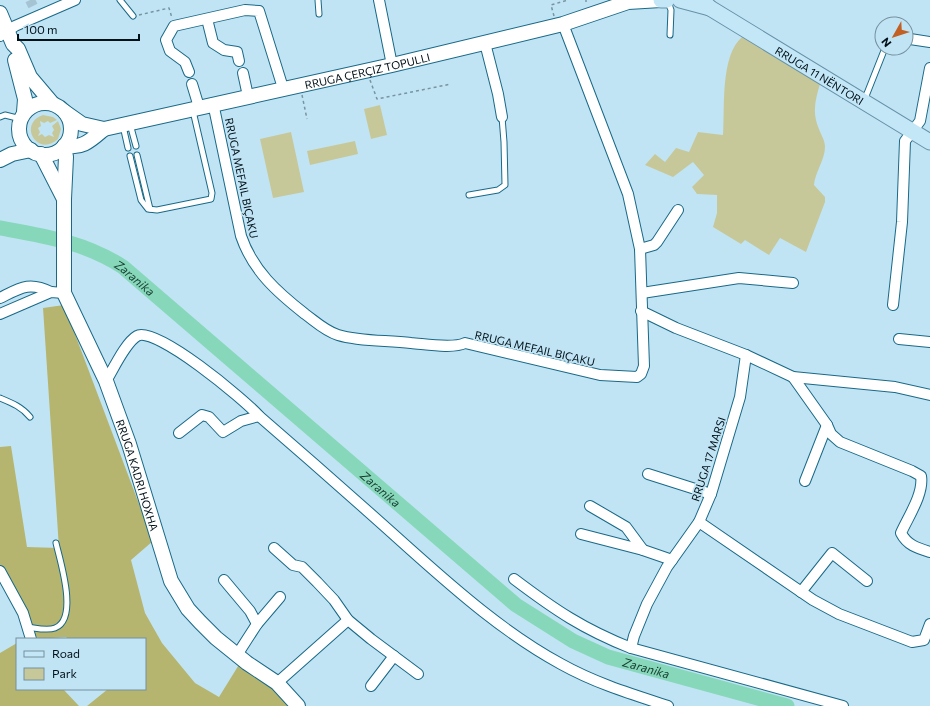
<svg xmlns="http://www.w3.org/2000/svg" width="930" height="706" font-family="Commissioner,sans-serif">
<rect width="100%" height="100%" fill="#c1e4f5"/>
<g fill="#c7c899">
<path d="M742 37 820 84C815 101 812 113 819 129 821 135 825 140 825 147 825 160 815 172 814 185L825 197V202L806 252 780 238 769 255 745 240 741 244 713 227 717 213V195L697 194 692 187 704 175 693 162 673 177 645 165 655 154 665 162 676 148 689 152 698 132 723 135C725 108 720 56 742 37Z"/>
<path d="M380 105 387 135 371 139 364 109Z"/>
<path d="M43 115 53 117 57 120 50 123 48 121 44 123 40 121 41 126 38 128 40 132 38 136 42 134 45 137 49 135 54 137 52 133 54 130 52 126 58 121 61 129 58 139C38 158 17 124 43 115Z"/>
<path d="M291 132 304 192 273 198 260 139Z"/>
<path d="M355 141 358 154 310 165 307 151Z"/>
</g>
<g fill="#b5b56f">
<path d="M64 305 153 541 131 560 145 613 162 643 195 683 219 697 240 663 278 692 290 706H87L108 689H145V639H68L66 637 38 639 0 576V447L11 446 27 547 59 548 43 308Z"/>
<path d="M17 643V689H63L79 706H0V653Z"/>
</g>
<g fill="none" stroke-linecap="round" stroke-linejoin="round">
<path stroke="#87d8ba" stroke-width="15" id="s1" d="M0 228C44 236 85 242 123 267L516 605 573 641 608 657 787 706"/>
<path stroke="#a4c4d4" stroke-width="10" stroke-dasharray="10 5" stroke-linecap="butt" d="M30 0 33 6"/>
<defs>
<g id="lane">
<path d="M120 0 133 16"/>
<path d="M318 0 319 14"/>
<path d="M668 2 671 10 670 35"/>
<path d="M864 101 885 48"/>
<path d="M0 117 5 115 21 119"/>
<path d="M130 124 136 146"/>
<path d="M123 126 128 148"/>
<path d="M137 155 150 209"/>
<path d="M130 156 141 200 148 209 157 210 211 199 212 193 193 111"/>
<path d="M469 195 498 190 505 185 504 142 502 117"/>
<path d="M0 398C12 403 22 407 30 417"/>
<path d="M27 627C36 628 47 631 55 628 79 619 60 561 56 543"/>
</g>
<g id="street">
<path d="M379 0 392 65"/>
<path d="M207 19 213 43 224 50 237 52 239 61"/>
<path d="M0 36 15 26 75 0"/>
<path d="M906 36 910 39 930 42"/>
<path d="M485 43 498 94 502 117"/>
<path d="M189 72 185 62 170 51 166 40 174 26 245 10 259 11 283 88"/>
<path d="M243 73 248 96"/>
<path d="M192 84 199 107"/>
<path d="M213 103 241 236C253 271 277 292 305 314 316 322 325 331 338 335 361 342 387 340 411 343 425 344 453 349 465 343L600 375 637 377 641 374 644 366 640 249 628 194 563 24"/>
<path d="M640 249 654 245 657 242 678 210"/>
<path d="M642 293 739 278 793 283"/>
<path d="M0 298C20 288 29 281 51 292"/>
<path d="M893 305 902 222 905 141 920 121 930 68"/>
<path d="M641 311 676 328 746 355 793 377 895 387 930 395"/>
<path d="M0 314 51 292 64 293"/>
<path d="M899 339 930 342"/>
<path d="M793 377 827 425 831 434 840 442 912 471 921 476C924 494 908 517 901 533 907 545 917 548 930 552"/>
<path d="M106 381C113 370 125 343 137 336 155 325 245 400 259 416 310 460 361 505 411 550 458 592 506 634 561 664 595 683 631 694 668 706"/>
<path d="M179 433 202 415 209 417 223 432 241 421 259 416"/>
<path d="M648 474 711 494"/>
<path d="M805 481 827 425"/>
<path d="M590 506 626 527 643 550"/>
<path d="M699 522 813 600 839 614 912 642 924 640 930 624"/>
<path d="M581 534 643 550 672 560"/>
<path d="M274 548 293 565 302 567 317 582 334 600 348 620 371 639 418 674"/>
<path d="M0 571 23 613 31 639"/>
<path d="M514 579C555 610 583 629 631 648L843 706"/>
<path d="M224 580 250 611 257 624"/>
<path d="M801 592 832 553 867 581"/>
<path d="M631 648 634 636 647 604 667 567 699 522 711 494 740 397 746 355"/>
<path d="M237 655 257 624 280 597"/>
<path d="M277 683 348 620"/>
<path d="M371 686 394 656"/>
</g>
<g id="secondary">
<path d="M0 13 13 44 18 49 30 77 52 103"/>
<path d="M15 60 25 99 24 112"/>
<circle cx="45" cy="129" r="26"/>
<path id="s2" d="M65 112 82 124 104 129 392 65 563 24 628 2 661 0"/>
<path d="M65 145C82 150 92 139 104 129"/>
<path id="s3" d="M64 146 66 157 64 199V293L106 381 129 444 171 581 188 609 200 622 216 638 247 663 277 683 298 706"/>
<path d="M41 154 63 197"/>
<path d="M0 160 12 154 31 150"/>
</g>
<g id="primary">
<path d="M661 0H667"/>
<path d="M680 0 710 8"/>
<path id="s4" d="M702 0 710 8 930 142"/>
</g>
</defs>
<use href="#lane" stroke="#186987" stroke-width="7"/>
<use href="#street" stroke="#186987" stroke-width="12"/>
<use href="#secondary" stroke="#186987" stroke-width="16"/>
<use href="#primary" stroke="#6592a7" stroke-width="17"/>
<g stroke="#7794a1" stroke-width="1.5" stroke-dasharray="3 3" stroke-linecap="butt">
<path d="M586 0V2"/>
<path d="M139 15 169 8 172 18"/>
<path d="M554 16 551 5 568 0"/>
<path d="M370 80 377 99 451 84"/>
<path d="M302 95 307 119"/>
</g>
<use href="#lane" stroke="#fff" stroke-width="5"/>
<use href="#street" stroke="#fff" stroke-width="10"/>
<use href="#secondary" stroke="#fff" stroke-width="14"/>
<use href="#primary" stroke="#c4e7f8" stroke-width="15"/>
</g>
<g text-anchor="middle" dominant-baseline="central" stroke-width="3.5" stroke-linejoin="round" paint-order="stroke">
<g font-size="11" fill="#001119" stroke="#c1e4f5">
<text stroke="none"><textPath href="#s2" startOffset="313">RRUGA ÇERÇIZ TOPULLI</textPath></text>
<text stroke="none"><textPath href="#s4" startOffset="140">RRUGA 11 NËNTORI</textPath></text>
<text transform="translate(242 178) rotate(78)">RRUGA MEFAIL BIÇAKU</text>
<text transform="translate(535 348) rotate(13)">RRUGA MEFAIL BIÇAKU</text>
<text transform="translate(708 459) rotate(-72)">RRUGA 17 MARSI</text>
<text stroke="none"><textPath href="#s3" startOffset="344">RRUGA KADRI HOXHA</textPath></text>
</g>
<g font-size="12" font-style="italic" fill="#163b2f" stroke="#c1e4f5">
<text stroke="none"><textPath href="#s1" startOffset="146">Zaranika</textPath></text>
<text stroke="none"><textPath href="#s1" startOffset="470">Zaranika</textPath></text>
<text stroke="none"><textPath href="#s1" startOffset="794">Zaranika</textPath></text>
</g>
</g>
<rect x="16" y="638" width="130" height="52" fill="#c1e4f5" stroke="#74909d"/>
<rect x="24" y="651" width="20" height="6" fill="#c4e7f8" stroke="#74909d"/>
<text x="52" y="658" font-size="12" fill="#001119">Road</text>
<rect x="24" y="668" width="20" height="12" fill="#c7c899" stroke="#74909d"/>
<text x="52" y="678" font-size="12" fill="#001119">Park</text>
<g transform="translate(894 36) rotate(231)"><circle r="19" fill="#c1e4f5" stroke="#74909d"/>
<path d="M0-3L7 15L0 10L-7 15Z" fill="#c26023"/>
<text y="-6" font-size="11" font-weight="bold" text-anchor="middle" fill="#001119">N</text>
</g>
<path d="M18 34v6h121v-6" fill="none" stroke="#001119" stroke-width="2"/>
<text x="24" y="34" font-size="12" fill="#001119" stroke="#c1e4f5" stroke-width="3" paint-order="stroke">100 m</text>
</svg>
